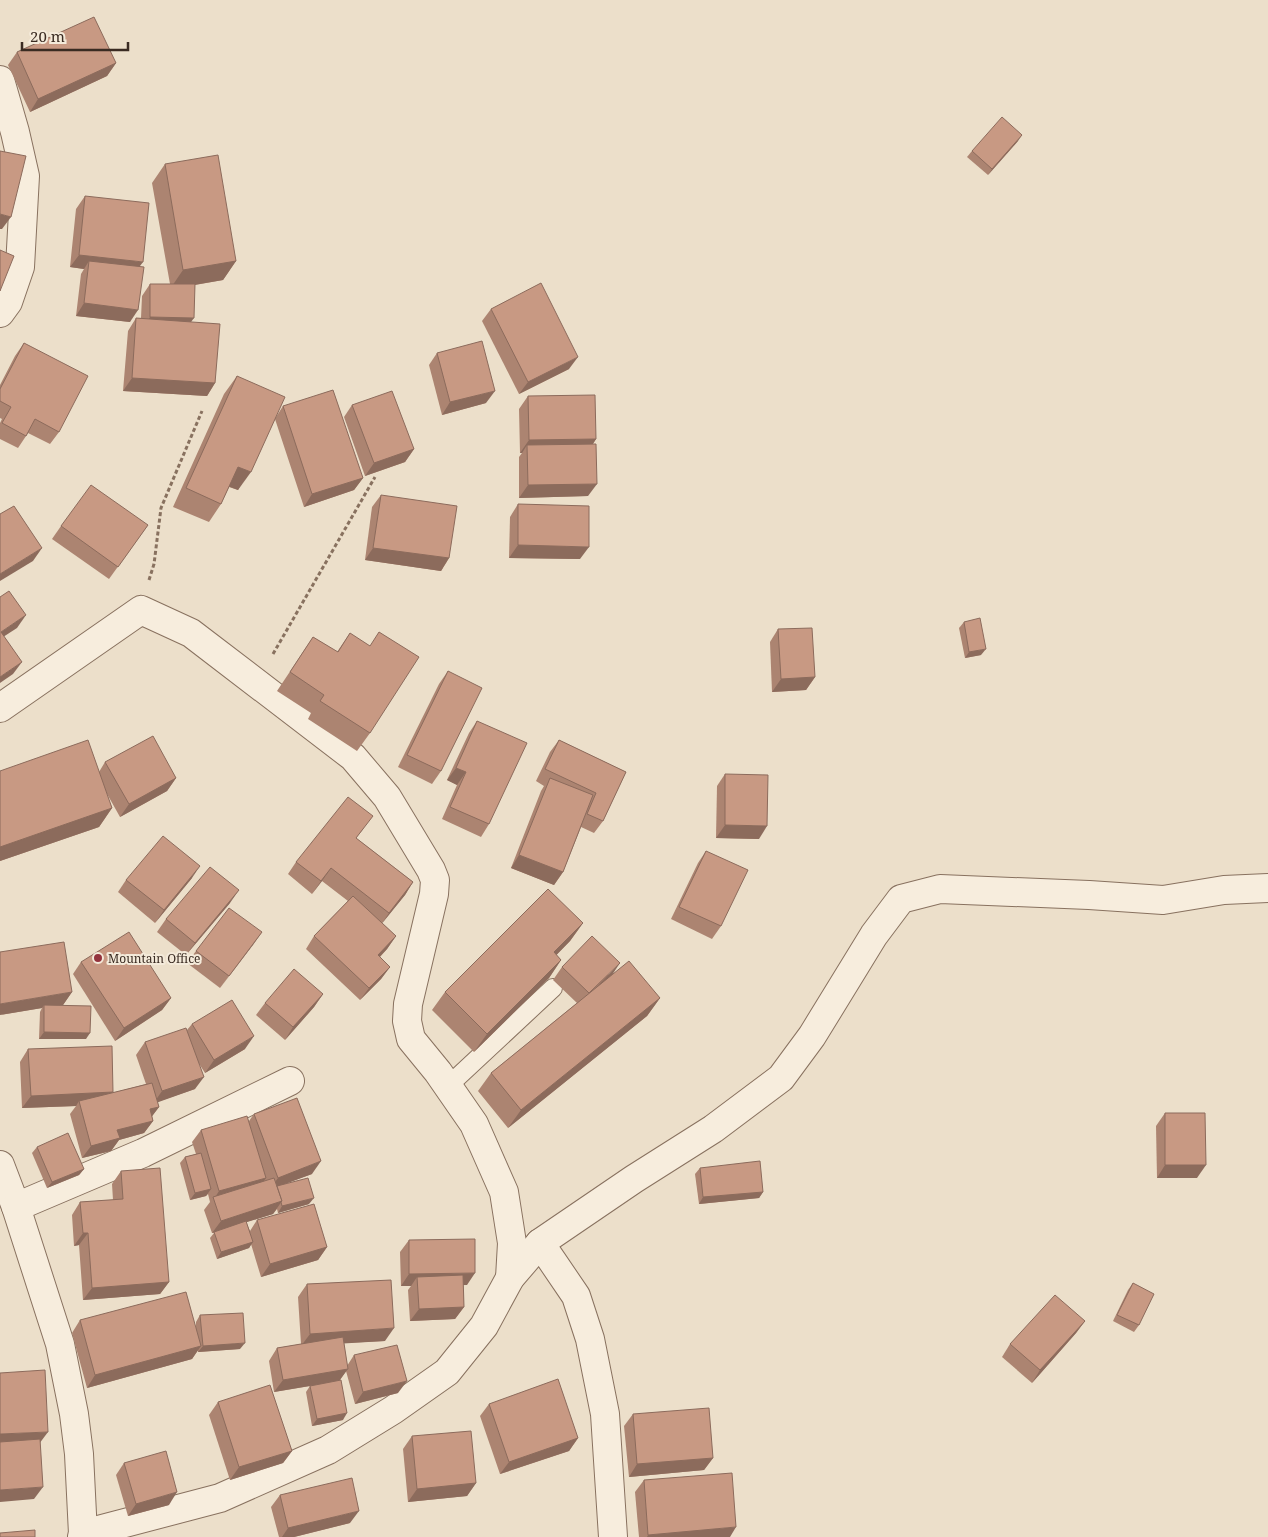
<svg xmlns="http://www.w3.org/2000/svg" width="1268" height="1537" font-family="'Noto Serif',serif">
<rect width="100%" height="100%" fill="#ecdfca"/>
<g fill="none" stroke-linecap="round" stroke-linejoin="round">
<defs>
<path id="lane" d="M448 1086 553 988"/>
<g id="street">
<path d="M0 80 15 132 25 176 20 267 8 302 0 313"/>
<path d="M0 708 141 610 191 633 353 757 387 797 431 870 435 880 434 894 408 1004 407 1021 411 1039 438 1072 474 1124 504 1192 512 1243 510 1278"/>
<path d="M0 1165 16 1207 60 1344 74 1414 79 1454 83 1534"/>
<path d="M16 1207 143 1153 290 1081"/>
<path d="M540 1243 576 1296 590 1339 605 1414 613 1537"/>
<path d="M82 1537 83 1534 220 1498 328 1450 393 1410 447 1372 484 1326 510 1278 540 1243 634 1179 713 1129 781 1078 812 1036 874 935 901 899 940 889 1089 895 1163 900 1224 890 1268 888"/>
</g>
</defs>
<use href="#lane" stroke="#88715f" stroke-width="20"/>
<use href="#street" stroke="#88715f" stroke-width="30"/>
<g stroke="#88715f" stroke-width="3" stroke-dasharray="4 2.5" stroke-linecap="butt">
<path d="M149 580 154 564 161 508 202 411"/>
<path d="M273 654 375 477"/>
</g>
<use href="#lane" stroke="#f7eddd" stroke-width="18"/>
<use href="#street" stroke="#f7eddd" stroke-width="28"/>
</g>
<g fill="#ac8471">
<path d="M17 52 116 63 107 76 30 112 8 65Z"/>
<path d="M1018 141 988 175 967 157 972 151Z"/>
<path d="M165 164 236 261 223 280 195 285 191 322 215 383 207 396 123 391 128 331 136 318H141L142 296 150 284H170L152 183Z"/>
<path d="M85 196 139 267 130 322 76 316 81 274 84 269 70 267 76 209Z"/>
<path d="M491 309 569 369 519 394 482 321Z"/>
<path d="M24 343 59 432 50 444 28 433 18 448 0 439V423L2 419 0 418V385L15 356Z"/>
<path d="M437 353 486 403 442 415 429 365Z"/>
<path d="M237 376 276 417 283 406 363 478 354 490 304 507 275 419 238 490 229 487 221 504 209 522 173 507 224 394Z"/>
<path d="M528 396 596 439 593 444 588 496 519 498V457L522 453H520L519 409Z"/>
<path d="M352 405 414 449 405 462 365 476 344 417Z"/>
<path d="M381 495 449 558 441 571 365 560 372 507Z"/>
<path d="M518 504 580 559 509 558 510 517Z"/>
<path d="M148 525 109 579 52 539 61 526Z"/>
<path d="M964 622 981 655 965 658 959 628Z"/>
<path d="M778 629 815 677 806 690 772 692 770 642Z"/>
<path d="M350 633 370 733 357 751 308 719 311 713 277 691 313 637 337 652Z"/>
<path d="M448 671 441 771 432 784 398 767 439 684Z"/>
<path d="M477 721 489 824 481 837 442 819 457 785 447 780 469 733Z"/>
<path d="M559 740 626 772 603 821 594 833 581 827 563 872 554 885 511 868 541 791 544 786 536 781 550 752Z"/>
<path d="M105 762 176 778 167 791 120 817 106 792 112 808 99 827 0 861V771L99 772Z"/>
<path d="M725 774 759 839 716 838 717 786Z"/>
<path d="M364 828 356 838 413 882 405 895 382 923 396 936 387 949 380 957 390 967 381 979 360 1000 306 949 314 936 348 901 322 881 312 894 288 874 296 862Z"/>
<path d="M706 851 721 926 712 939 671 919 698 863Z"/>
<path d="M192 878 155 923 118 892 126 880Z"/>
<path d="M230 903 186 955 157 932 166 919Z"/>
<path d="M583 923 570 941 556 955 561 960 549 978 474 1052 432 1010 445 992Z"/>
<path d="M262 932 220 988 187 963 196 951Z"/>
<path d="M81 962 171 998 162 1010 115 1041 73 974Z"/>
<path d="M562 967 612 975 660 998 647 1016 508 1128 478 1091 491 1073 577 1003 553 980Z"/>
<path d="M72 992 63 1005H60L86 1039H39L40 1012 42 1008 0 1015Z"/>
<path d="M323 994 314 1007 285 1040 256 1015 265 1003Z"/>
<path d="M192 1024 245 1049 205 1073 198 1062 195 1089 157 1102 159 1107 152 1116 153 1121 144 1133 119 1140 111 1151 82 1158 70 1114 76 1106 22 1108 20 1062 28 1049 113 1092 112 1093 146 1084 136 1055 145 1042 187 1030Z"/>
<path d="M1165 1113 1197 1178H1157L1156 1126Z"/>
<path d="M254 1114 312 1174 284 1184 309 1204 278 1213 277 1209 273 1214 246 1222 250 1231 257 1220 327 1247 318 1260 261 1277 251 1244 249 1248 217 1259 210 1238 214 1233H212L204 1210 210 1202 208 1194 206 1196 190 1200 180 1163 185 1157 196 1154 192 1142 201 1130 249 1121Z"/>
<path d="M37 1147 84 1169 79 1175 47 1188 32 1153Z"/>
<path d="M700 1168 763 1192 759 1198 699 1204 695 1174Z"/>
<path d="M121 1171 169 1282 160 1294 83 1300 79 1245 74 1246 72 1215 80 1202 113 1200 112 1184Z"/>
<path d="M409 1240 467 1285H463L464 1307 455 1319 410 1321 408 1290 411 1286H401L400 1252Z"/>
<path d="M1133 1283 1139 1325 1134 1332 1113 1321 1128 1290Z"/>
<path d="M307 1284 385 1341 344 1343 347 1366 354 1355 398 1393 355 1404 346 1371 340 1380 343 1420 312 1426 306 1392 310 1386 274 1392 269 1361 277 1348 301 1344 298 1297Z"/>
<path d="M200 1315 240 1349 198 1352V1350L192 1359 87 1388 72 1333 80 1320 196 1331V1322Z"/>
<path d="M1085 1321 1076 1333 1032 1383 1002 1357 1010 1344Z"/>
<path d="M218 1402 292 1451 283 1463 230 1480 209 1415Z"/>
<path d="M489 1404 578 1438 569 1451 500 1474 480 1416Z"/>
<path d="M633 1414 713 1458 704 1470 629 1477 624 1426Z"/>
<path d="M412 1436 476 1483 467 1496 408 1502 403 1449Z"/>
<path d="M124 1463 169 1505 128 1516 116 1475Z"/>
<path d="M644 1480 730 1537H639L635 1492Z"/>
<path d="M280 1495 350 1523 294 1537H279L271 1507Z"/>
</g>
<g fill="#8c6b5c">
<path d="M116 63 107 76 30 112 38 99Z"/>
<path d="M1022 135 1018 141 988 175 992 169Z"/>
<path d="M0 214 11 217 2 229H0Z"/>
<path d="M79 255 143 262 134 274 89 261 84 269 70 267Z"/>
<path d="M236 261 223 280 170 289 183 270Z"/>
<path d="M84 303 138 310 130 322 76 316Z"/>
<path d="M150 317 194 318 185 330H141Z"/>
<path d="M578 357 569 369 519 394 528 382Z"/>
<path d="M132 378 215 383 207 396 123 391Z"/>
<path d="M495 391 486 403 442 415 450 402Z"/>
<path d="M596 439 588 451 527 445 522 453H520L529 440Z"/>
<path d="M414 449 405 462 365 476 374 463Z"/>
<path d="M238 467 251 472 238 490 225 485Z"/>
<path d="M363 478 354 490 304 507 312 494Z"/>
<path d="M597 484 588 496 519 498 528 485Z"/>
<path d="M518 545 589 547 580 559 509 558Z"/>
<path d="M42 548 33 561 0 581V574Z"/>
<path d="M373 548 449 558 441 571 365 560Z"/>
<path d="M26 615 17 628 0 639 1 632Z"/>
<path d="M986 649 981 655 965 658 969 652Z"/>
<path d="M22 662 13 674 0 683V677Z"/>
<path d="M815 677 806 690 772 692 781 679Z"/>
<path d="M456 768 466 772 457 785 447 780Z"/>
<path d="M176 778 167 791 120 817 129 804Z"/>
<path d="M112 808 99 827 0 861V847Z"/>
<path d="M725 825 767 826 759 839 716 838Z"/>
<path d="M519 855 563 872 554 885 511 868Z"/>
<path d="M200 866 192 878 155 923 164 910Z"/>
<path d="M331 868 322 881 312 894 321 881Z"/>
<path d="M413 882 405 895 380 926 389 913Z"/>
<path d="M239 890 230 903 186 955 195 943Z"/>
<path d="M583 923 570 941 541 971 554 952Z"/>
<path d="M262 932 253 945 220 988Z"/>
<path d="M396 936 387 949 369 968 378 955Z"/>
<path d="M561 960 549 978 474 1052 487 1034Z"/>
<path d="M620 963 612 975 590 994Z"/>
<path d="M390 967 381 979 360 1000 369 988Z"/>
<path d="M72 992 63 1005 44 1008V1005L42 1008 0 1015V1004Z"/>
<path d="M323 994 314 1007 285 1040 293 1027Z"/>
<path d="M171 998 162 1010 115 1041 124 1028Z"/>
<path d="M660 998 647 1016 508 1128 521 1110Z"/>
<path d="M44 1032 90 1033 86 1039H39Z"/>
<path d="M254 1036 245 1049 205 1073 214 1060Z"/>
<path d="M204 1077 195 1089 153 1104 162 1091Z"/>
<path d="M113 1092 104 1104 79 1101 76 1106 22 1108 31 1096Z"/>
<path d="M159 1107 150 1119V1109Z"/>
<path d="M153 1121 144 1133 119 1140 111 1151 82 1158 91 1146 117 1130Z"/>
<path d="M321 1161 312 1174 269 1190 278 1178Z"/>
<path d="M1165 1165H1206L1197 1178H1157Z"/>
<path d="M84 1169 79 1175 47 1188 52 1182Z"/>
<path d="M266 1178 257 1191 214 1199 219 1191Z"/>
<path d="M211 1189 206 1196 190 1200 195 1193Z"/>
<path d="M763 1192 759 1198 699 1204 703 1197Z"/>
<path d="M314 1198 309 1204 278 1213 282 1206Z"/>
<path d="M282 1201 273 1214 215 1232H214L212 1233 221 1221Z"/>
<path d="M83 1233H88L79 1245 74 1246Z"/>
<path d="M253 1242 249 1248 217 1259 221 1252Z"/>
<path d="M327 1247 318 1260 261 1277 270 1264Z"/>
<path d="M475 1273 467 1285 418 1286 417 1277 411 1286H401L409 1274Z"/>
<path d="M169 1282 160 1294 83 1300 92 1288Z"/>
<path d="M464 1307 455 1319 410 1321 419 1309Z"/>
<path d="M1085 1321 1076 1333 1032 1383 1040 1370Z"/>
<path d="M394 1328 385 1341 301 1346 310 1334Z"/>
<path d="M245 1343 240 1349 198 1352 203 1346Z"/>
<path d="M201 1346 192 1359 87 1388 95 1375Z"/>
<path d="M348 1369 339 1381 274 1392 283 1380Z"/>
<path d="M407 1381 398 1393 355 1404 363 1392Z"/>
<path d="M347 1413 343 1420 312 1426 317 1419Z"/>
<path d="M48 1432 39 1444 0 1446V1434Z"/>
<path d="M578 1438 569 1451 500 1474 509 1462Z"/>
<path d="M292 1451 283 1463 230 1480 239 1467Z"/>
<path d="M713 1458 704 1470 629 1477 637 1464Z"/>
<path d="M476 1483 467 1496 408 1502 417 1489Z"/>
<path d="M43 1487 34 1499 0 1502V1490Z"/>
<path d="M177 1492 169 1505 128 1516 136 1504Z"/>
<path d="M359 1511 350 1523 294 1537H282L288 1528Z"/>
<path d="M736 1527 730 1537H647L648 1535Z"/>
</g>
<g fill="#c89983" stroke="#8c6b5c">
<path d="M94 17 116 63 38 99 17 52Z"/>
<path d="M1002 117 1022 135 992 169 972 151Z"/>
<path d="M0 151 26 156 11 217 0 214Z"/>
<path d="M218 155 236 261 183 270 165 164Z"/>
<path d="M85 196 149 203 143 262 79 255Z"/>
<path d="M0 250 14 256 0 291Z"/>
<path d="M89 261 144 267 138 310 84 303Z"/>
<path d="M541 283 578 357 528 382 491 309Z"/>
<path d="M150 284H195L194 318 150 317Z"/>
<path d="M136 318 220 324 215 383 132 378Z"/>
<path d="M482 341 495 391 450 402 437 353Z"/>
<path d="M24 343 88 376 59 432 35 419 26 436 2 423 11 407 0 401V389Z"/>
<path d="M237 376 285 397 251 472 238 467 221 504 186 488Z"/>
<path d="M333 390 363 478 312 494 283 406Z"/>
<path d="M392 391 414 449 374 463 352 405Z"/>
<path d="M595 395 596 439 529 440 528 396Z"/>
<path d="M596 444 597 484 528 485 527 445Z"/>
<path d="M91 485 148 525 118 567 61 526Z"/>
<path d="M381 495 457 506 449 558 373 548Z"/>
<path d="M518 504 589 506V547L518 545Z"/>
<path d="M14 506 42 548 0 574V514Z"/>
<path d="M9 591 26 615 1 632 22 662 0 677V597Z"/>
<path d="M980 618 986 649 969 652 964 622Z"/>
<path d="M812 628 815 677 781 679 778 629Z"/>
<path d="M379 632 419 657 370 733 320 701 324 695 290 672 313 637 338 652 350 633 370 646Z"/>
<path d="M448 671 482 688 441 771 407 755Z"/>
<path d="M477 721 527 743 489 824 450 807 466 772 456 768Z"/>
<path d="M153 736 176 778 129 804 105 762Z"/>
<path d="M88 740 112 808 0 847V771Z"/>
<path d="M559 740 626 772 603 821 587 814 596 793 545 769Z"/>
<path d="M725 774 768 775 767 826 725 825Z"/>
<path d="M550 778 593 795 563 872 519 855Z"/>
<path d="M348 797 373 816 356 838 413 882 389 913 331 868 321 881 296 862Z"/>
<path d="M163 836 200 866 164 910 126 880Z"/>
<path d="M706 851 748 870 721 926 679 907Z"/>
<path d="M210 867 239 890 195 943 166 919Z"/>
<path d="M548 889 583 923 554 952 561 960 487 1034 445 992Z"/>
<path d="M353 896 396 936 378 955 390 967 369 988 314 936Z"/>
<path d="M229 908 262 932 229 976 196 951Z"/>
<path d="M129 932 171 998 124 1028 81 962Z"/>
<path d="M592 936 620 963 589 993 562 967Z"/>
<path d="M64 942 72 992 0 1004V952Z"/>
<path d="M629 961 660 998 521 1110 491 1073Z"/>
<path d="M294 969 323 994 293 1027 265 1003Z"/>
<path d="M232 1000 254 1036 214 1060 192 1024Z"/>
<path d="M44 1005 91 1006 90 1033 44 1032Z"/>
<path d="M186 1028 204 1077 162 1091 145 1042Z"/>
<path d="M112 1046 113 1092 31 1096 28 1049Z"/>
<path d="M152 1083 159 1107 150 1109 153 1121 117 1130 120 1138 91 1146 79 1101Z"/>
<path d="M297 1098 321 1161 278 1178 254 1114Z"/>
<path d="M1165 1113H1205L1206 1165H1165Z"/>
<path d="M247 1116 266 1178 219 1191 201 1130Z"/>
<path d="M68 1133 84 1169 52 1182 37 1147Z"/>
<path d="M201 1153 211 1189 195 1193 185 1157Z"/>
<path d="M760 1161 763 1192 703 1197 700 1168Z"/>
<path d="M160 1168 169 1282 92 1288 88 1233H83L80 1202 123 1199 121 1171Z"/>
<path d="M274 1178 282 1201 221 1221 213 1197Z"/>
<path d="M308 1178 314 1198 282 1206 281 1202 282 1201 277 1186Z"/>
<path d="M314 1204 327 1247 270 1264 257 1220Z"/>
<path d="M246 1221 253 1242 221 1252 214 1232Z"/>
<path d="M475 1239V1273L409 1274V1240Z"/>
<path d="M463 1275 464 1307 419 1309 417 1277Z"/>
<path d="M391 1280 394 1328 310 1334 307 1284Z"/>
<path d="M1133 1283 1154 1294 1139 1325 1117 1315Z"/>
<path d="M186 1292 201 1346 95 1375 80 1320Z"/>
<path d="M1055 1295 1085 1321 1040 1370 1010 1344Z"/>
<path d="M243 1313 245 1343 203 1346 200 1315Z"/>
<path d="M343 1337 348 1369 283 1380 277 1348Z"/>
<path d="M397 1345 407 1381 363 1392 354 1355Z"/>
<path d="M45 1370 48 1432 0 1434V1373Z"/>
<path d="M558 1379 578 1438 509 1462 489 1404Z"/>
<path d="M341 1380 347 1413 317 1419 310 1386Z"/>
<path d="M270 1385 292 1451 239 1467 218 1402Z"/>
<path d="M709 1408 713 1458 637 1464 633 1414Z"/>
<path d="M471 1431 476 1483 417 1489 412 1436Z"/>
<path d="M40 1439 43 1487 0 1490V1442Z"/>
<path d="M166 1451 177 1492 136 1504 124 1463Z"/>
<path d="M732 1473 736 1527 648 1535 644 1480Z"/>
<path d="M352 1478 359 1511 288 1528 280 1495Z"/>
<path d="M35 1530V1537H0V1533Z"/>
</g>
<circle fill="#94333d" stroke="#f4eada" stroke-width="2" cx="98" cy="958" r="5"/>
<g text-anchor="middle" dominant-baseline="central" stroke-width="4" stroke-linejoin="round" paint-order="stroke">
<g font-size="12" fill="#3a2b22" stroke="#f4eada" text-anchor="start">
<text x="108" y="958">Mountain Office</text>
</g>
</g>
<path d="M22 42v8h106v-8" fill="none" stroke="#3a2b22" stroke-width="2.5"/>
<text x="30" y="42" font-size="15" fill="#3a2b22" stroke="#f4eada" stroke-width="4" paint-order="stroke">20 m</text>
</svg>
